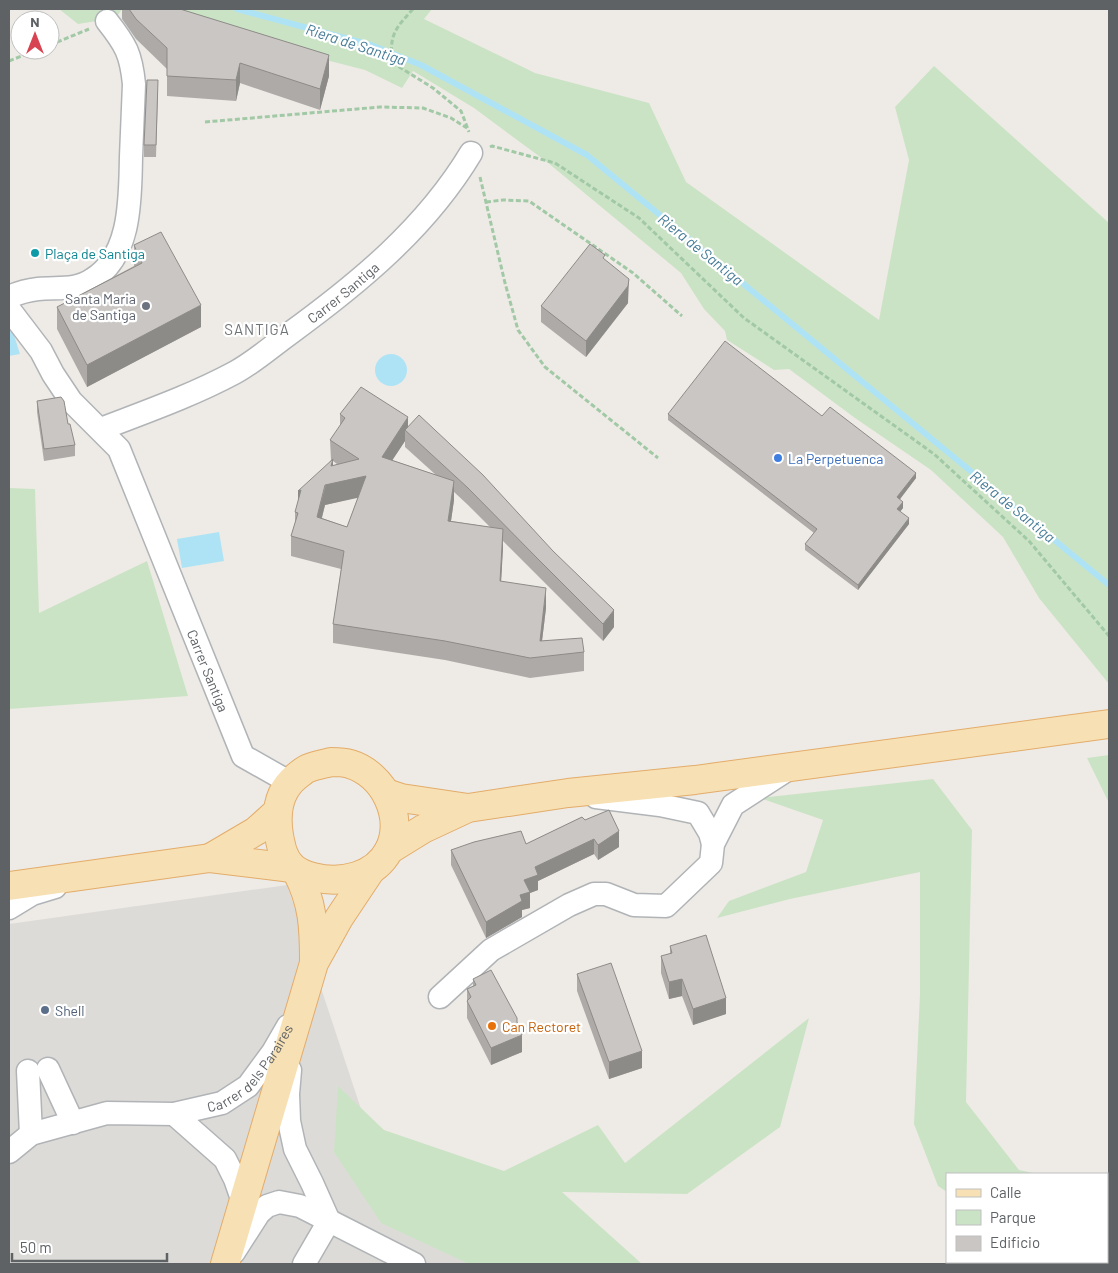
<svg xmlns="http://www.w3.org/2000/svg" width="1118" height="1273" font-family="Barlow,sans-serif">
<rect width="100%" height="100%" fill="#eeebe6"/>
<path fill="#dddbd8" d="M287 885 397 1218 470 1264H9V924Z"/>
<g fill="#cbe3c5">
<path d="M59 9H122L116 18 78 24Z"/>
<path d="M128 9H432L424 19 535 73 649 103 686 182 879 320 909 160 895 107 934 66 1109 223V684L1039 598 1003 537 931 470 855 418 789 369 774 370 727 340 725 331 704 309 681 273 547 162 474 108 413 71 402 88 365 70Z"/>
<path d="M9 488 35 489 39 613 147 561 188 696 9 709Z"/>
<path d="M1109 755V803L1087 758Z"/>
<path d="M933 779 972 830 966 1102 1019 1170 1038 1174H947V1192L938 1186 914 1124 920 994V872L790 899 717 918 729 901 806 872 823 820 760 798Z"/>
<path d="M809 1018 780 1127 687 1194 562 1192 642 1264H469L381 1223 334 1152 338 1086 384 1130 504 1171 598 1125 625 1163Z"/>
<path d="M1107 1204 1109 1206V1264H1054L1050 1262H1107Z"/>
</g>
<g fill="#aee3f6">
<path d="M9 331 13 332 20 354 9 356Z"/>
<circle cx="391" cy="370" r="16"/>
<path d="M219 532 224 561 182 568 177 539Z"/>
</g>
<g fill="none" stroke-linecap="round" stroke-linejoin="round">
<path stroke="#aee3f6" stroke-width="6" d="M237 9 371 45 421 65 587 155 1109 585"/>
<defs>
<g id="minor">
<path d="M9 297C18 293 28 290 38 289 58 287 76 291 93 279 132 255 130 196 131 157 132 132 133 108 134 84 131 54 126 45 107 21"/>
<path id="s1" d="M9 309 41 351 53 374 71 401 119 449 243 756 289 782"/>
<path id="s2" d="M101 429C145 412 191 396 234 373 253 363 271 347 289 334 359 283 426 228 471 153"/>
<path d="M596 797 660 805 698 813 710 833 713 844"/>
<path d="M9 908 32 894 55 887"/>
<path d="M440 997 491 950 569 905 594 894H606L634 905 666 906 711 863 713 844 733 805 790 768"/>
<path d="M48 1069 73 1123"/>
<path d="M290 1070 288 1094 289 1121 295 1149 312 1183 329 1221"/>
<path d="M28 1071 31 1134"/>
<path d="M174 1114 225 1159 235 1179 243 1202"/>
<path id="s3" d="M9 1152 31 1134 107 1113 174 1114 222 1103 248 1086 273 1052 288 1026"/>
<path d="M234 1252 259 1213 267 1206 279 1202 300 1206 414 1264"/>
<path d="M304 1264 329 1221"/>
</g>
<g id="major">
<path d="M331 762C337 762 344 762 350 764 384 774 405 817 389 850 375 877 341 884 313 877 297 873 287 866 282 849 275 823 274 794 297 776 301 773 305 769 309 768 316 765 324 764 331 762Z"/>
<path d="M386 793 401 798 468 808"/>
<path d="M389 850 423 829 468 808 568 793 695 780 1109 724"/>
<path d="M210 858 256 831 276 813"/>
<path d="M297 872C313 903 314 927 314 961"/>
<path d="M9 886 210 858 292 868"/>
<path d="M225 1264 314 963 339 918 371 870"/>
</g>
</defs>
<use href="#minor" stroke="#b1b4b7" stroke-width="25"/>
<use href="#major" stroke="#e3ac6a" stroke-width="30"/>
<g stroke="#a2c9a6" stroke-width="3" stroke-dasharray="5 2.5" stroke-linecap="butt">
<path d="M413 9C396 28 388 35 393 63L433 88 461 111 469 132"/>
<path d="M50 45 89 29"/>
<path d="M9 61 37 50"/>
<path d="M205 122 380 107 423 108 451 118 467 128"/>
<path d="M490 147 492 146 555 163 639 218 744 318 934 454 1029 541 1109 636"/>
<path d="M480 177 505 283 518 330 545 367 658 458"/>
<path d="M486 202 503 200 529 201 633 273 682 316"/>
</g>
<use href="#minor" stroke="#fff" stroke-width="22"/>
<use href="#major" stroke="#f7e0b3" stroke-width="28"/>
</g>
<g fill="#aeaaa8" fill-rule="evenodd">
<path d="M122 9H180L329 76 320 110 240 83 236 101 167 96V69L136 39 122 19Z"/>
<path d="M158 92 156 157H144V145Z"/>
<path d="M134 245 201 327 87 387 57 329V307L134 266Z"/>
<path d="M605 260 628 303 586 357 541 322V306Z"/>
<path d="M37 401 68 424 75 445V456L44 461 37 412Z"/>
<path d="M340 414 408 427 614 627 603 641 503 541 501 581 546 608 542 641 584 652V671L530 678 445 660 333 643V624L341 569 291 556V536L295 523V512L331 460 330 440 340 426ZM405 441V447L436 475 392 460ZM333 461 337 464 333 466ZM454 492 468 505 490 527 451 521 454 500ZM358 497 347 527 322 518 325 505Z"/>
<path d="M668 414 822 416 916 478 900 499 903 508 900 512 909 524 858 590 805 550V544L814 533 668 420Z"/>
<path d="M582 817 619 847 598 860 594 854 538 881V890L530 893V908L522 910V917L486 938 451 865V850L526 844Z"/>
<path d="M670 946 726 1014 693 1025 682 996 669 999 661 973V956L670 954Z"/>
<path d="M577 974 642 1068 609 1079 577 991Z"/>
<path d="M473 979 517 1022 522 1052 491 1065 467 1018V989L473 986Z"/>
</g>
<g fill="#8d8b88">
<path d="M329 55V76L320 110V89Z"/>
<path d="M240 63V83L236 101V80Z"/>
<path d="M629 279 628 303 586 357V341Z"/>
<path d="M201 305V327L87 387V365Z"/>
<path d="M408 417V432L405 430V441L382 476V457Z"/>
<path d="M333 459V478L366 476V496L325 505 317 536V517Z"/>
<path d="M916 473V478L897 503V497Z"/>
<path d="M454 481V500L448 541V521Z"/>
<path d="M301 490 298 511V491Z"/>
<path d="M903 502V508L897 515V509Z"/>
<path d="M909 518V524L858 590V585Z"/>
<path d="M503 529V549L500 601V581Z"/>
<path d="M546 588V608L540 657V641Z"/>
<path d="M614 610V627L603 641V624Z"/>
<path d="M619 831V847L598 860V845Z"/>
<path d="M594 839V854L538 881V890L530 893V908L522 910V917L486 938V922L520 895 524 880 535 867Z"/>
<path d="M682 979V996L669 999V982Z"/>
<path d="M726 998V1014L693 1025V1009Z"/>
<path d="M522 1035V1052L491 1065V1048Z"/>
<path d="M642 1051V1068L609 1079V1062Z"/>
</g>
<g fill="#cac6c3" stroke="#8d8b88" fill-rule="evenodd">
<path d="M129 9H180L329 55 320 89 240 63 236 80 167 76V48L136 19Z"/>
<path d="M147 80H158L156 145H144Z"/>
<path d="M161 232 201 305 87 365 57 307 142 263 134 245Z"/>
<path d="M590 244 605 255 603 258 629 279 628 286 586 341 541 306Z"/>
<path d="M725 341 822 416 830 407 916 473 897 497 903 502 897 509 909 518 858 585 805 544 817 529 668 414Z"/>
<path d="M361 387 408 417 382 457 454 481 448 521 503 529 500 581 546 588 540 641 582 638 584 652 530 658 445 641 333 624 344 551 291 536 298 513 295 512 301 490 298 491 333 459 331 466 359 459 330 440 345 418 340 414ZM366 476 347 527 317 517 325 485Z"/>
<path d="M61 397 64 401 68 424H70L75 445 44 449 37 401Z"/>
<path d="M419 415 483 475 553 551 614 610 603 624 538 559 468 488 405 430Z"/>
<path d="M609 810 619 831 598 845 594 839 535 867 538 875 524 880 530 892 520 895 522 901 486 922 451 850 474 842 521 831 526 844 582 817 585 820Z"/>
<path d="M706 935 726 998 693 1009 682 979 669 982 661 956 672 953 670 946Z"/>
<path d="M611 963 642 1051 609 1062 577 974Z"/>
<path d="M491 970 517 1018V1022L522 1035 491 1048 467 1001 471 997 467 989 476 985 473 979Z"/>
</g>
<circle fill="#0f9aa8" stroke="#fff" stroke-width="2" cx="35" cy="253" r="5"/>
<circle fill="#6b7280" stroke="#fff" stroke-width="2" cx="146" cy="306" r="5"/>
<circle fill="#3f7fe0" stroke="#fff" stroke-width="2" cx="778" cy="458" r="5"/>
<circle fill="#5c6f8a" stroke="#fff" stroke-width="2" cx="45" cy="1010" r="5"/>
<circle fill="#e8710a" stroke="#fff" stroke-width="2" cx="492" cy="1026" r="5"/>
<g text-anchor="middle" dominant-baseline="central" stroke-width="4.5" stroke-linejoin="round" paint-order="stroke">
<g font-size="14" fill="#0d838f" stroke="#fff" text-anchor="start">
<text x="45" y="253">Plaça de Santiga</text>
</g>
<g font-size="14" fill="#5e6265" stroke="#fff">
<text stroke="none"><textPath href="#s2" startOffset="280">Carrer Santiga</textPath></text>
<text stroke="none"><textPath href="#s1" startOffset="418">Carrer Santiga</textPath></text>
<text stroke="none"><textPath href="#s3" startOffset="268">Carrer dels Paraires</textPath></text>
</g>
<g font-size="14" fill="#5b616d" stroke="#fff" text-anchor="end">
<text x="136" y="298">Santa Maria<tspan x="136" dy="16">de Santiga</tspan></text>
</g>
<g font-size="14" fill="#366cbe" stroke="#fff" text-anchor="start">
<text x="788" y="458">La Perpetuenca</text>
</g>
<g font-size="14" fill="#4e5e75" stroke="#fff" text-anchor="start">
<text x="55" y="1010">Shell</text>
</g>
<g font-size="14" fill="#c56008" stroke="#fff" text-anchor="start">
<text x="502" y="1026">Can Rectoret</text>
</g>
<g font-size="15" font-style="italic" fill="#467b97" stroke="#fff">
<text transform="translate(356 44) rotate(18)">Riera de Santiga</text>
<text transform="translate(701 249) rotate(39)">Riera de Santiga</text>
<text transform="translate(1013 506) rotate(39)">Riera de Santiga</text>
</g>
<g font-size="15" letter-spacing="1" fill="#6f7477" stroke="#fff">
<text x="257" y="329">SANTIGA</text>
</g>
</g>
<rect width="1118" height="1273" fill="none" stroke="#5e6265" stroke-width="20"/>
<rect x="946" y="1173" width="162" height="90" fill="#ffffff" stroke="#bfc0c1"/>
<rect x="956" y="1189" width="25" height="8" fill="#f7e0b3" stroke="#bfc0c1"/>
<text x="990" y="1198" font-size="15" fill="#5e6265">Calle</text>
<rect x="956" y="1210" width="25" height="15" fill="#cbe3c5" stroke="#bfc0c1"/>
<text x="990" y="1223" font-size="15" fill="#5e6265">Parque</text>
<rect x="956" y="1236" width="25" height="15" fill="#cac6c3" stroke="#bfc0c1"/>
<text x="990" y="1248" font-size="15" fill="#5e6265">Edificio</text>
<g transform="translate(35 35)"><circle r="24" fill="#ffffff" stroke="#bfc0c1"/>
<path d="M0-4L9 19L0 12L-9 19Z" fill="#d84351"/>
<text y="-8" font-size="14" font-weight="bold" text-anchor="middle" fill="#5e6265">N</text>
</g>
<path d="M12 1253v8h155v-8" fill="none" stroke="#5e6265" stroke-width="2.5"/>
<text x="20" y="1253" font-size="15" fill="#5e6265" stroke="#ffffff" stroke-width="4" paint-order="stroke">50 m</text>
</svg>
